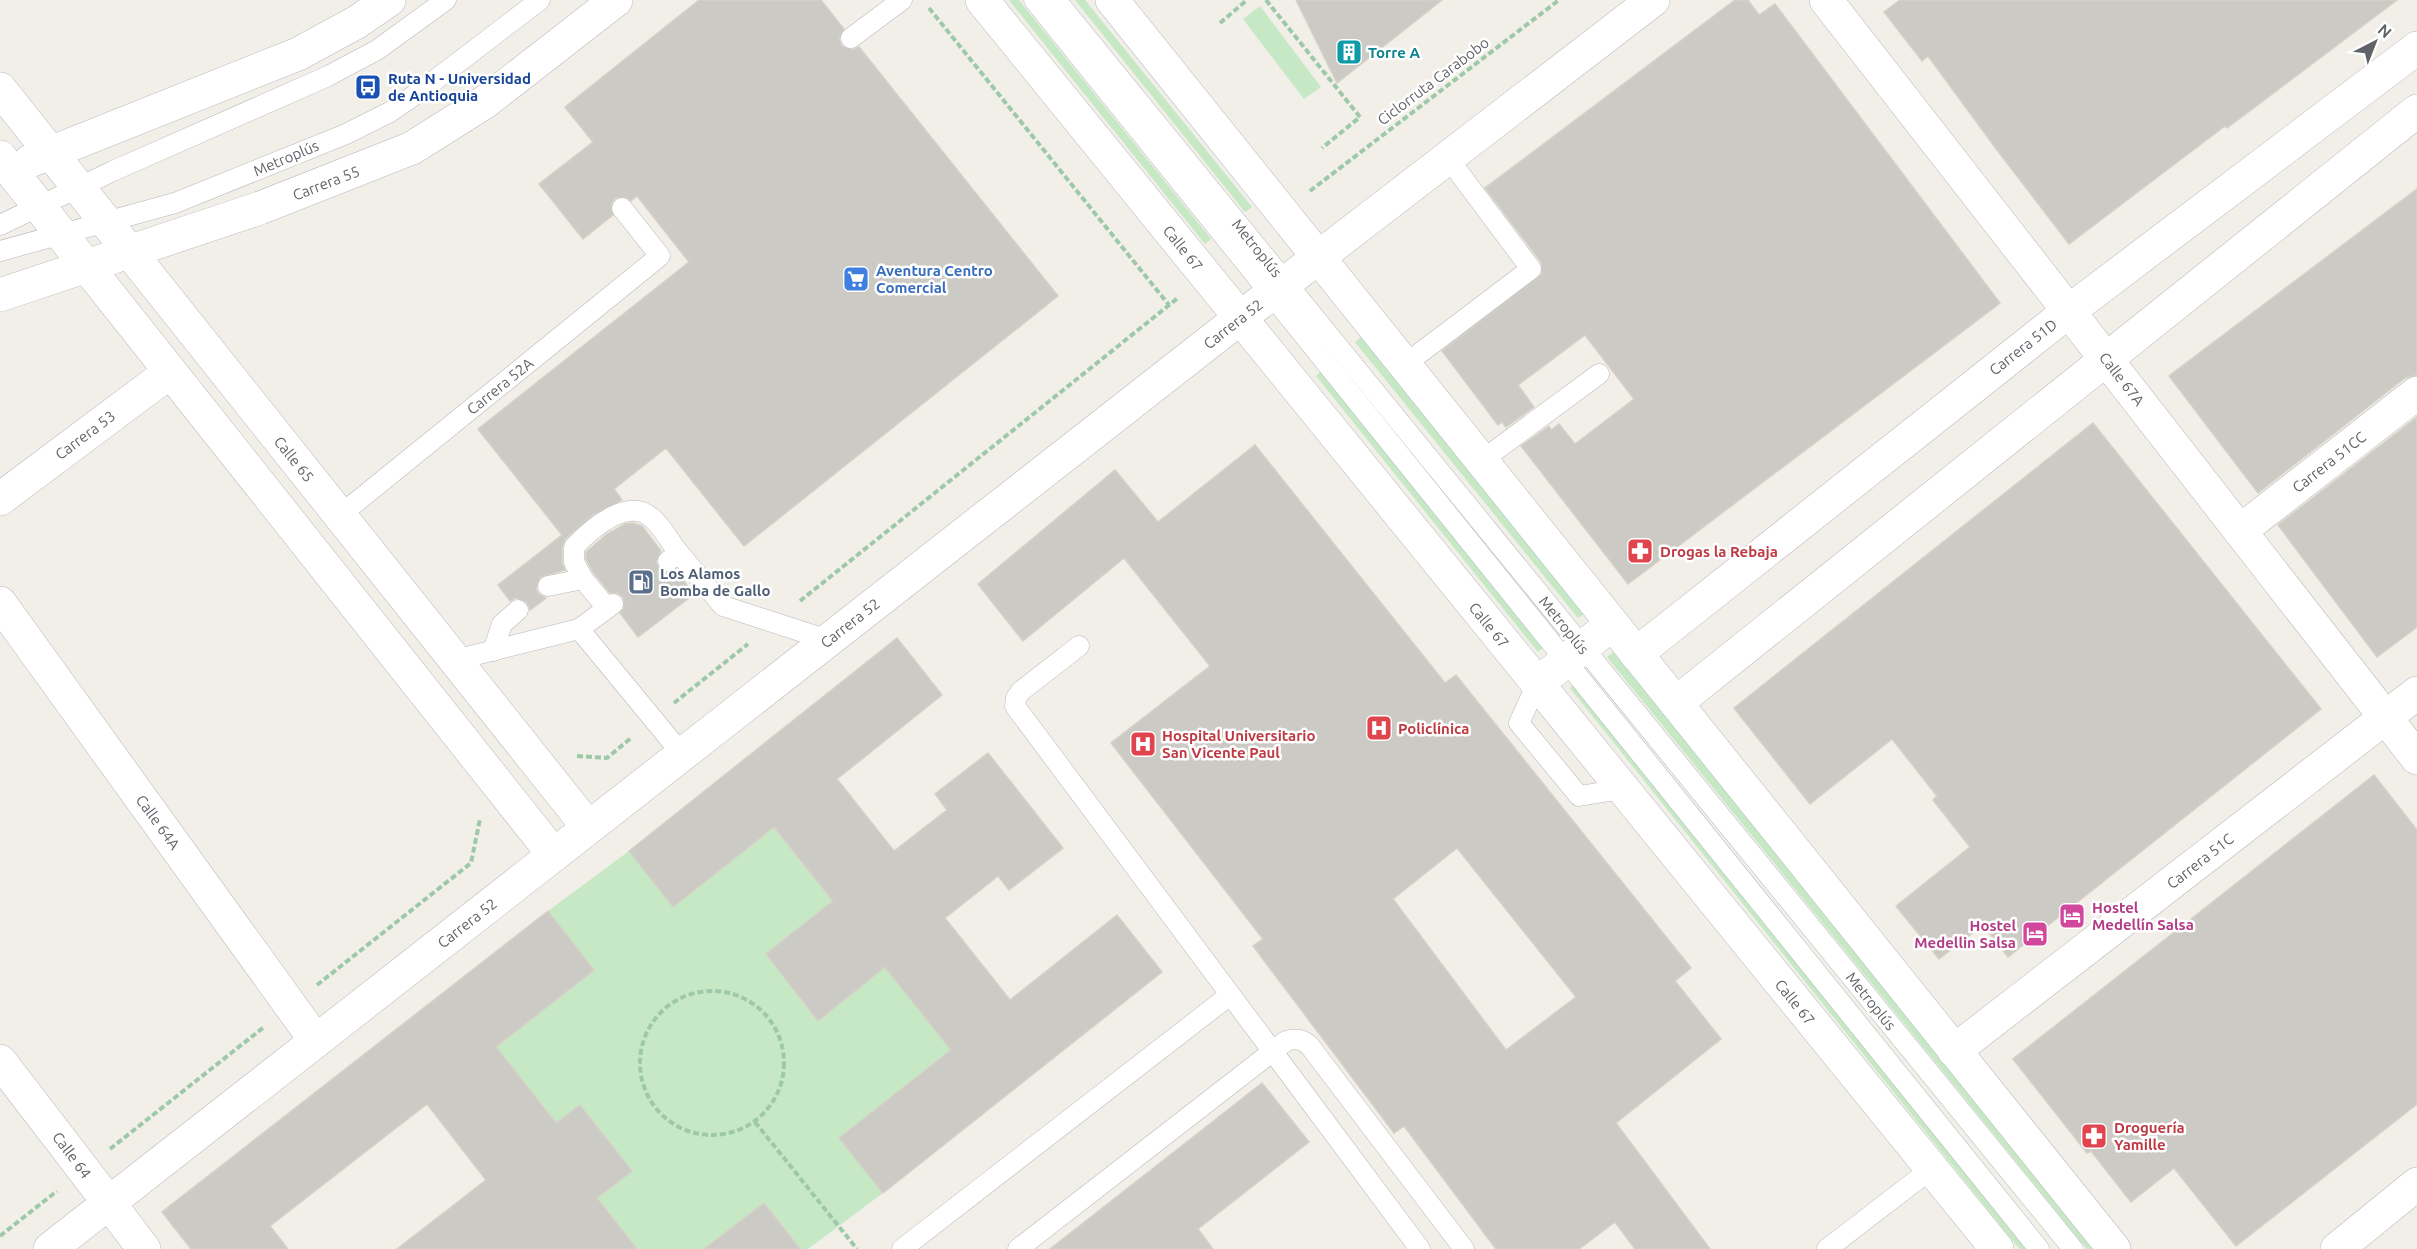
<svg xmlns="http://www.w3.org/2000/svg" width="2417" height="1249" font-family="Ubuntu,sans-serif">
<rect width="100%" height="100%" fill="#f1efe8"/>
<g fill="#c6e8c5">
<path d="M1009 0H1019L1211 239 1205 244Z"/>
<path d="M1075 0H1085L1252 207 1245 212Z"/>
<path d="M1260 6 1321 87 1304 99 1243 19Z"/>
<path d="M1361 337 1584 614 1578 618 1355 342Z"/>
<path d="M1321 371 1543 648 1538 652 1316 376Z"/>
<path d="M1613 652 2097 1249H2087L1607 657Z"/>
<path d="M1576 683 2026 1249H2020L2012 1240 1570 688Z"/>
<path d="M774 827 833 901 766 954 817 1021 885 967 951 1050 839 1138 883 1193 808 1249H800L764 1203 704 1249H637L597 1198 632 1171 580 1105 556 1123 496 1047 594 970 548 911 629 851 673 907Z"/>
</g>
<g fill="#cccac5" stroke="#d6d0c6" stroke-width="1.5" fill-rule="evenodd">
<path d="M699 0H821L844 29 839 39 842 46 852 50 859 47 1058 296 744 546 666 448 614 489 622 500 594 514 565 539 562 547V563L565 570 540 577 536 589 539 594 546 598 530 610 527 602 516 598 510 601 498 585 562 535 478 429 689 262 637 196 631 201 626 197 615 198 611 204 613 215 583 239 539 184 593 142 565 107Z"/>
<path d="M1296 0H1442L1337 83Z"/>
<path d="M1735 0H1748L1759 15 1775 4 2000 303 1628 584 1521 446 1549 426 1551 430 1559 424 1575 444 1634 399 1585 335 1518 385 1534 407 1506 427 1502 422 1498 425 1442 351 1542 274 1541 262 1485 188Z"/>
<path d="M1900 0H2397L2227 128 2225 126 2069 244 1997 150 1928 56 1922 61 1884 12Z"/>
<path d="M2417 189V375L2405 378 2258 493 2169 376Z"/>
<path d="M2417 417V627L2377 657 2278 525Z"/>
<path d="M2093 423 2321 709 2008 957 1983 925 1939 959 1896 906 1970 847 1933 800 1937 796 1892 739 1810 804 1734 708Z"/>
<path d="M1255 445 1445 683 1456 675 1691 968 1675 981 1721 1039 1616 1123 1710 1249H1635L1615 1222 1579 1249H1496L1404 1126 1394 1133 1253 946 1263 939 1111 743 1210 666 1124 558 1023 641 978 584 1115 470 1158 522ZM1457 848 1576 997 1506 1050 1393 899Z"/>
<path d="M633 523 642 526 661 551 656 562 659 568 669 573 675 570 694 594 638 637 620 613 624 608 623 597 617 593H610L593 572 586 559V552L607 534 625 524Z"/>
<path d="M897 638 942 695 837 779 894 851 947 810 935 794 988 753 1063 848 1009 890 998 876 945 918 1010 1000 1117 915 1162 972 883 1193 839 1138 951 1050 885 967 818 1021 766 954 833 901 774 827 673 907 629 851Z"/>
<path d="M2374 775 2417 830V1104L2236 1246 2174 1168 2131 1202 2091 1151 2087 1153 2013 1059Z"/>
<path d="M548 911 594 970 496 1047 556 1123 580 1105 632 1171 597 1198 637 1249H397L486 1180 427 1104 270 1226 288 1249H191L162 1212Z"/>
<path d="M1262 1083 1309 1142 1198 1229 1213 1249H1050Z"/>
<path d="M764 1203 800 1249H704Z"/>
</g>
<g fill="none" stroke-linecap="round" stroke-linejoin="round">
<defs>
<g id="lane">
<path d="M1034 0 2039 1249"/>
<path d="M1056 0 2073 1249"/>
<path d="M851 38 902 0"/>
<path d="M0 225 113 171 328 76 377 50 446 0"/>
<path d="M0 251 175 203 346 134 390 112 422 90 540 0"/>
<path d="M1404 365 1531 269 1448 158"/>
<path d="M1481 461 1599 374"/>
<path d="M339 516 660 256 622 208"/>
<path d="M668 561 679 553 723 606 828 640"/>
<path d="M583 579 574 562V547C591 529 629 495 653 519 663 528 670 542 679 553"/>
<path d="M548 586 583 579 607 608"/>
<path d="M579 629 613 604"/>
<path d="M1079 646 1021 691 1016 698 1015 706 1420 1249"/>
<path d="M493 651 502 624 518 610"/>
<path d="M455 660 579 629 682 754"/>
<path d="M1537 684 1519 723 1579 796 1622 789"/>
<path d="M902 1249 1230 995"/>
<path d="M1018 1249 1286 1041C1296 1038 1301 1039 1309 1045L1464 1249"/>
<path d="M1827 1249 1931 1169"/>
</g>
<g id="street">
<path d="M1826 0 2417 758"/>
<path d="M0 499 170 372"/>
<path d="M2240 531 2417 393"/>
<path d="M0 603 316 1041"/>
<path d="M1636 654 2069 311 2417 48"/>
<path d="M1676 703 2417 111"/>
<path d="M1954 1051 2417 693"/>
<path d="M0 1061 109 1203"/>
<path d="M2337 1249 2417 1184"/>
</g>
<g id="secondary">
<path d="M982 0 1997 1249"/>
<path d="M1112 0 2114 1249"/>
<path d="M0 89 588 827"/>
<path d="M0 157 554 855"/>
<path d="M30 161 298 54 357 22 389 0"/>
<path d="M0 295 260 208 412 148 485 102 616 0"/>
<path d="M1537 684 1612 624"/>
<path d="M109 1203 144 1249"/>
<path d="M50 1249 1285 283 1653 0"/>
</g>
</defs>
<use href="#lane" stroke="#b5b8bc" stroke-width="21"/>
<use href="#street" stroke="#b5b8bc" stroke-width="34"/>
<use href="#secondary" stroke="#b6babf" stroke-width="34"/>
<g stroke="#9ec9a9" stroke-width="4" stroke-dasharray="6 3" stroke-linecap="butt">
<path d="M1266 0 1360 117 1322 148"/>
<path d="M929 8 1169 305"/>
<path d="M1220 23 1247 0"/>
<path d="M1310 191 1559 0"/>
<path d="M800 601 1178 298"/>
<path d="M674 703 748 644"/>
<path d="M577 756 607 758 631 738"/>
<path d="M317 985 471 863 480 819"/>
<circle cx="712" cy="1063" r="72"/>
<path d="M755 1122 857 1249"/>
<path d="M110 1149 264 1027"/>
<path d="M0 1236 57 1191"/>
</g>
<use href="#lane" stroke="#fff" stroke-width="20"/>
<use href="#street" stroke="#fff" stroke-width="33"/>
<use href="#secondary" stroke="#fff" stroke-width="33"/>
</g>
<defs>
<symbol id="building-square" viewBox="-11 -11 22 22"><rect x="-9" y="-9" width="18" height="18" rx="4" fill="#0f9aa8" stroke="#fff"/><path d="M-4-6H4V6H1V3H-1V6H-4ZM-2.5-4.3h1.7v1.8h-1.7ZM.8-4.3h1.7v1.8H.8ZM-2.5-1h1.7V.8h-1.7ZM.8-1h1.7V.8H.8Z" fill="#fff"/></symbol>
<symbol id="bus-square" viewBox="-11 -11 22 22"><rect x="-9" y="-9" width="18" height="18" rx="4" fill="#1a4fb4" stroke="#fff"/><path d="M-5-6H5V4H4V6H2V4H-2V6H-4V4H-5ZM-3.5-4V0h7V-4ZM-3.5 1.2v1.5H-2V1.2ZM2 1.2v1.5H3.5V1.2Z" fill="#fff"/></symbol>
<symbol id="supermarket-square" viewBox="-11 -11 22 22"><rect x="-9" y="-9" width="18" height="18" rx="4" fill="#3f7fe0" stroke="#fff"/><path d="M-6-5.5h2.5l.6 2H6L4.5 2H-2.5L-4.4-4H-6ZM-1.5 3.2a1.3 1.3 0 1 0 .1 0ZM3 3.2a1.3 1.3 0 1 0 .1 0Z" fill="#fff"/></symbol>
<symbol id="pharmacy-square" viewBox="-11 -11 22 22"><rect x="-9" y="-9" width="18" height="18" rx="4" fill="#e0444e" stroke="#fff"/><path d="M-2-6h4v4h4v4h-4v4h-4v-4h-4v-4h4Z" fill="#fff"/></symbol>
<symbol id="fuel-square" viewBox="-11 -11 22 22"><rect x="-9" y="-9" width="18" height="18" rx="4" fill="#5c6f8a" stroke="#fff"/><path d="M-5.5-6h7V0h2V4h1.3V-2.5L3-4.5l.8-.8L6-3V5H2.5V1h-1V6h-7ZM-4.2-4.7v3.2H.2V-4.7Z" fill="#fff"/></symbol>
<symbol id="hospital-square" viewBox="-11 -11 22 22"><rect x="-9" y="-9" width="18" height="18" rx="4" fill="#e0444e" stroke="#fff"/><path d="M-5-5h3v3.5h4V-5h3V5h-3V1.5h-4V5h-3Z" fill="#fff"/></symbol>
<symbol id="hotel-square" viewBox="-11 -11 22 22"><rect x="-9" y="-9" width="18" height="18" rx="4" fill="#d1479c" stroke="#fff"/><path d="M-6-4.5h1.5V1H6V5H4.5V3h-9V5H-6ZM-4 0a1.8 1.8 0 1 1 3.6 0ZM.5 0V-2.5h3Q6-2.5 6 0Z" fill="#fff"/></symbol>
</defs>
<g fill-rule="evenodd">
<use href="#building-square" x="1334" y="37" width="30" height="30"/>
<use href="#bus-square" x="353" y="72" width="30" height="30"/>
<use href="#supermarket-square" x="841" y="264" width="30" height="30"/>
<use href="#pharmacy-square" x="1625" y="536" width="30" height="30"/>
<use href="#fuel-square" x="626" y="567" width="30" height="30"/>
<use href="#hospital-square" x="1364" y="713" width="30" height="30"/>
<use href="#hospital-square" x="1128" y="729" width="30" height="30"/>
<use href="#hotel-square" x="2057" y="901" width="30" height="30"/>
<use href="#hotel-square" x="2020" y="919" width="30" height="30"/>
<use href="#pharmacy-square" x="2079" y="1121" width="30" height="30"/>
</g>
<g text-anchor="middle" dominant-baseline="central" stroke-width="5" stroke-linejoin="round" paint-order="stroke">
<g font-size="15" font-weight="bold" fill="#0d838f" stroke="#fff" text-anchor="start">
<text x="1368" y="52">Torre A</text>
</g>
<g font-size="15" font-weight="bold" fill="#164399" stroke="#fff" text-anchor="start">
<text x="388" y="78">Ruta N - Universidad<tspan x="388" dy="17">de Antioquia</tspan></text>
</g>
<g font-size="15" fill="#5f6368" stroke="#fff">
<text transform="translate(1433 81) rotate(-37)">Ciclorruta Carabobo</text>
<text transform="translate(286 158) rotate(-23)">Metroplús</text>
<text transform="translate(326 183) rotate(-21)">Carrera 55</text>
<text transform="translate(1183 248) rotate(51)">Calle 67</text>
<text transform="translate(1257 248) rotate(51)">Metroplús</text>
<text transform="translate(1233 324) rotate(-38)">Carrera 52</text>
<text transform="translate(2023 347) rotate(-38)">Carrera 51D</text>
<text transform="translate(2122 379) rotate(52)">Calle 67A</text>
<text transform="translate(500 386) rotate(-39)">Carrera 52A</text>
<text transform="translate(85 435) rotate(-37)">Carrera 53</text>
<text transform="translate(294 459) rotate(51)">Calle 65</text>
<text transform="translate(2329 462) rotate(-38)">Carrera 51CC</text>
<text transform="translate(850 623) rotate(-38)">Carrera 52</text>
<text transform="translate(1489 625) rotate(51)">Calle 67</text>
<text transform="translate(1564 625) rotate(51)">Metroplús</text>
<text transform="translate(158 822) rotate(54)">Calle 64A</text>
<text transform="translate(2200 861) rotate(-38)">Carrera 51C</text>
<text transform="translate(467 923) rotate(-38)">Carrera 52</text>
<text transform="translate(1871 1001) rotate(51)">Metroplús</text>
<text transform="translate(1795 1002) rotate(51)">Calle 67</text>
<text transform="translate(72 1155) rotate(53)">Calle 64</text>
</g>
<g font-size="15" font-weight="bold" fill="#366cbe" stroke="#fff" text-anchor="start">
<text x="876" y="270">Aventura Centro<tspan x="876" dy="17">Comercial</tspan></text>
</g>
<g font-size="15" font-weight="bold" fill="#be3a42" stroke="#fff" text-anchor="start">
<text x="1660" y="551">Drogas la Rebaja</text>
<text x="1398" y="728">Policlínica</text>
<text x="1162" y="735">Hospital Universitario<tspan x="1162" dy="17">San Vicente Paul</tspan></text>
<text x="2114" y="1127">Droguería<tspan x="2114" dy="17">Yamille</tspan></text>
</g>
<g font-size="15" font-weight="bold" fill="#4e5e75" stroke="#fff" text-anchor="start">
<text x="660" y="573">Los Alamos<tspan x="660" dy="17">Bomba de Gallo</tspan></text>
</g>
<g font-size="15" font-weight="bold" fill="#b23c85" stroke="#fff" text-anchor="start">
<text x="2092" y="907">Hostel<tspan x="2092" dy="17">Medellín Salsa</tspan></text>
<text x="2016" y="925" text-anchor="end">Hostel<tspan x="2016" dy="17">Medellin Salsa</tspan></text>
</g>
</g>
<g transform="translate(2375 42) rotate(42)" stroke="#ffffff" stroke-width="4.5" paint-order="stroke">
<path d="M0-4.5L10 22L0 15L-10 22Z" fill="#5f6368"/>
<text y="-9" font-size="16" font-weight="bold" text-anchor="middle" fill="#5f6368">N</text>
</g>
</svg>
